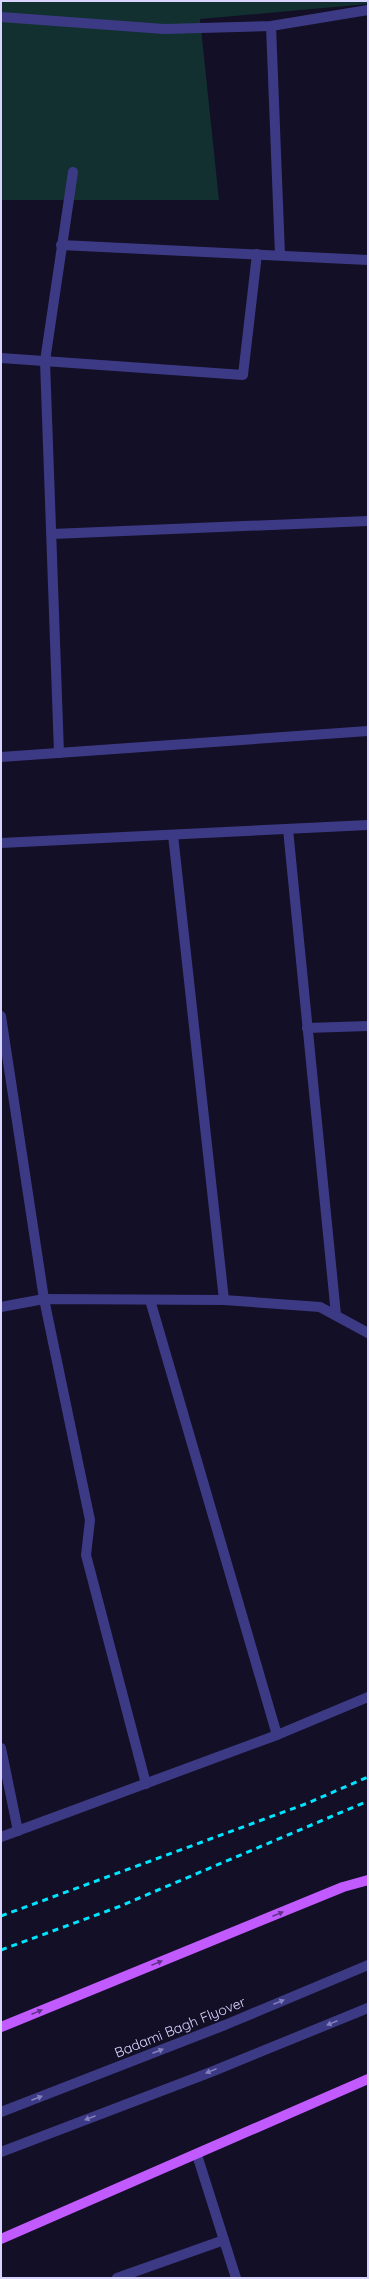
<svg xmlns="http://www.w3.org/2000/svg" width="369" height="2279" font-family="Quicksand,sans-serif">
<rect width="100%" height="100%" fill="#130f26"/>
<path fill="#12302f" d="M1 1H368V4L200 19 219 200H1Z"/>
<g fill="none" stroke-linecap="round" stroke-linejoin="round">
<g stroke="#3d3a85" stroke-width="10">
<path d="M1 17 164 29 271 26 368 10"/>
<path d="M271 26 280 255"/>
<path d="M61 245 368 260"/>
<path d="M1 358 243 375 257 254"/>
<path d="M52 534 368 521"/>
<path d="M59 753 45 361 73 172"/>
<path d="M1 757 368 731"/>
<path d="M288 829 336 1315"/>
<path d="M173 835 224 1300"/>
<path d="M1 843 368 825"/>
<path d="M1 1016 44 1299 1 1307"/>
<path d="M307 1028 368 1026"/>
<path d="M150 1300 277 1735"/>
<path d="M1 1748 18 1831"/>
<path d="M146 1784 86 1555 90 1520 44 1299 224 1300 320 1307 368 1333"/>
<path d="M1 1837 277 1735 368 1697"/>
<path d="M1 2112 225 2025 368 1965"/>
<path d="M1 2152 211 2072 368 2008"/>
<path d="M197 2155 236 2278"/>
<path d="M117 2278 224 2240"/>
</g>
<g stroke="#c25bff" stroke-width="10">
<path d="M1 2027 343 1887 368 1880"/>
<path d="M1 2239 368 2079"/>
</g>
<g stroke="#00e5ff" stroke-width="3" stroke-dasharray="6 5" stroke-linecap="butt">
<path d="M1 1916 308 1803 368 1777"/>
<path d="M1 1950 118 1907 368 1801"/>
</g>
</g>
<defs><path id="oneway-solid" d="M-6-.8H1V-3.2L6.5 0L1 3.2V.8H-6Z"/></defs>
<g fill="#623188">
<use href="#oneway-solid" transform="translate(278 1914) rotate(-22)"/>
<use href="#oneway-solid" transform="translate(157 1963) rotate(-22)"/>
<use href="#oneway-solid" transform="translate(37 2012) rotate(-22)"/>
</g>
<g fill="#837fbc">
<use href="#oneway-solid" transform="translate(279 2002) rotate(-22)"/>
<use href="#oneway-solid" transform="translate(332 2023) rotate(158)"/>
<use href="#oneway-solid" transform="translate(158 2051) rotate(-21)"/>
<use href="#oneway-solid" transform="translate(211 2071) rotate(158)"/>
<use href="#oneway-solid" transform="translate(37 2098) rotate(-21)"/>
<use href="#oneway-solid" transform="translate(90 2118) rotate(159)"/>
</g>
<g text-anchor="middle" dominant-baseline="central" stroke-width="3" stroke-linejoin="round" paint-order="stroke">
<g font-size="14" fill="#d9d4ff" stroke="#130f26">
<text transform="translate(180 2027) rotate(-22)">Badami Bagh Flyover</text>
</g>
</g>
<rect width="369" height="2279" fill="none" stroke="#d9d4ff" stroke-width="4"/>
</svg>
